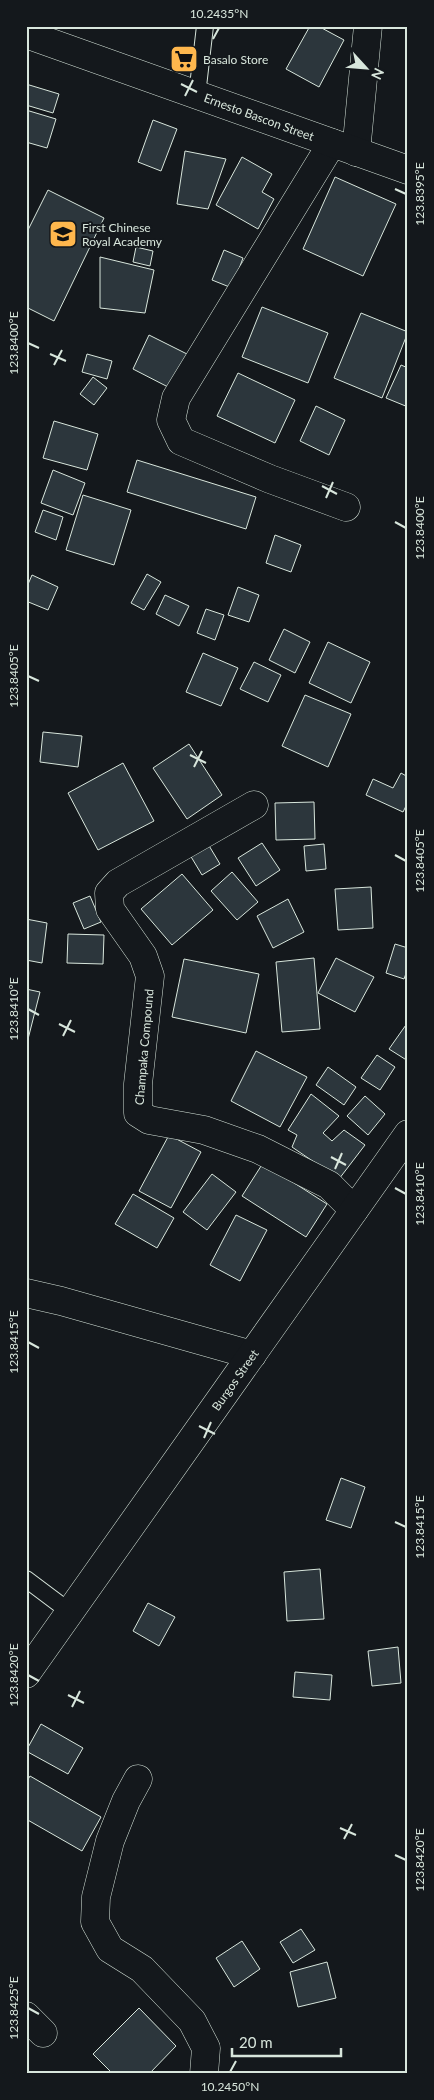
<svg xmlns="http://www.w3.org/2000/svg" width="434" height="2100" font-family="Lato,sans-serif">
<rect width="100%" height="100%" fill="#14181c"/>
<g fill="#2c363c" stroke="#d8e6dc">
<path d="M310 26H318L344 40 319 87 286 69Z"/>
<path d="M26 84 59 94 53 113 26 105Z"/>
<path d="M26 110 56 119 47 148 26 142Z"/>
<path d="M153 120 177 129 161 171 138 162Z"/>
<path d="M185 151 226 159 208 209 177 204Z"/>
<path d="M242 157 272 174 262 192 274 199 258 229 216 205Z"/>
<path d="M335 177 396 204 363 276 303 249Z"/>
<path d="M48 190 104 218 54 321 26 307V234Z"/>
<path d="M136 247 153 251 150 266 133 262Z"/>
<path d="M224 250 243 258 232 288 212 280Z"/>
<path d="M100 257 154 270 145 313 100 308Z"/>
<path d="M262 307 328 333 308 383 242 357Z"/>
<path d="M361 313 408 332 382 398 334 378Z"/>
<path d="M149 335 187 354 170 388 133 369Z"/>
<path d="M87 354 112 361 107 379 82 372Z"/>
<path d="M401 365 408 368V407L386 398Z"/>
<path d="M238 373 295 400 275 443 217 416Z"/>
<path d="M93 377 107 388 94 405 80 394Z"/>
<path d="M316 406 345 420 329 455 300 441Z"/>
<path d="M54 421 98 434 87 470 43 458Z"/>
<path d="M137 460 256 497 246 529 127 492Z"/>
<path d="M53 470 85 483 73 515 41 503Z"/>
<path d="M83 495 131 510 114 565 66 550Z"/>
<path d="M43 510 63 517 56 540 35 532Z"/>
<path d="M275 535 301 545 291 572 266 563Z"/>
<path d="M147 574 161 582 144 610 131 603Z"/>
<path d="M32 575 58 587 48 610 26 601V589Z"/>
<path d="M238 587 259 595 249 622 228 615Z"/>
<path d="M165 595 189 606 179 626 156 614Z"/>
<path d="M206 609 224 615 215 640 197 633Z"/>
<path d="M284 629 310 642 295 673 269 660Z"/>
<path d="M328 642 370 662 351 703 309 683Z"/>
<path d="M203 653 238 668 221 706 186 692Z"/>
<path d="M254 662 281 675 268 702 240 689Z"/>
<path d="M305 695 351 714 328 767 282 746Z"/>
<path d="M43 732 82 736 78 767 40 762Z"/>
<path d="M189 744 222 795 187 819 153 768Z"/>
<path d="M123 763 154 821 98 850 68 793Z"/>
<path d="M401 773 408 777V802L403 812 366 795 373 779 393 788Z"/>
<path d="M314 802 315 839 276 840 275 803Z"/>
<path d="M262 843 280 870 256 886 238 858Z"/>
<path d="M208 844 220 864 202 875 190 855Z"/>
<path d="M324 844 326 869 306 871 304 846Z"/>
<path d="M232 872 258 902 237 920 211 891Z"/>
<path d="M182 874 213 910 172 945 141 909Z"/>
<path d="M371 887 373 928 338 930 335 889Z"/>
<path d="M90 896 101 922 84 929 73 903Z"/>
<path d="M288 899 304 932 273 948 257 916Z"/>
<path d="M26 919 47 923 42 963 26 960Z"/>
<path d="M68 934 104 935 103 964 67 963Z"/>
<path d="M395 944 408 948V968L404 979 386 973Z"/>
<path d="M314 958 320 1029 282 1032 276 962Z"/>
<path d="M336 958 374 977 355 1012 318 993Z"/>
<path d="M184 959 259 974 246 1033 172 1017Z"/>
<path d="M26 989 40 992 26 1047Z"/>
<path d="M408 1022V1061L389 1049Z"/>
<path d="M256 1051 307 1077 280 1127 231 1101Z"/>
<path d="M377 1055 395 1067 380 1090 361 1078Z"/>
<path d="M328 1067 356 1087 344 1105 316 1085Z"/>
<path d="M311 1094 339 1116 323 1133 332 1141 344 1130 365 1145 339 1179 292 1147 297 1135 288 1130Z"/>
<path d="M365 1096 385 1114 368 1135 347 1116Z"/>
<path d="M169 1135 201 1152 171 1208 139 1191Z"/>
<path d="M263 1163 327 1204 306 1237 242 1196Z"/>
<path d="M212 1174 236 1192 207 1230 183 1212Z"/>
<path d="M133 1194 174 1218 157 1248 115 1224Z"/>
<path d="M236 1215 267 1230 240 1281 210 1265Z"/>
<path d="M341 1478 365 1487 351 1528 326 1520Z"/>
<path d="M320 1569 324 1619 287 1621 284 1572Z"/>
<path d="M148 1603 175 1617 159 1646 133 1631Z"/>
<path d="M398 1647 401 1683 372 1686 368 1651Z"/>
<path d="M295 1672 332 1675 330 1700 293 1697Z"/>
<path d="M41 1724 83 1748 68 1774 26 1751Z"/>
<path d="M30 1776 101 1817 82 1851 26 1819V1783Z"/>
<path d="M301 1929 315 1950 293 1963 280 1942Z"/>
<path d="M242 1941 260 1969 234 1987 216 1958Z"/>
<path d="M327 1962 336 1998 298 2007 290 1972Z"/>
<path d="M139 2008 176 2046 149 2074H113L93 2054Z"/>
</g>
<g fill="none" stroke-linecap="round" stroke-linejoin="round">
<defs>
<g id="service">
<path d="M197 95 205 26"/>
<path d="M26 1579 70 1612"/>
</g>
<g id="minor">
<path d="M332 143 176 398 171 420 181 441 270 479 346 507"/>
<path d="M356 152 368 26"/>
<path d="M254 805 118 883 109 893 110 909 143 956 150 976 138 1084V1113L149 1120 204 1130 258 1149 329 1185 354 1210"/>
<path d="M26 1293 61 1301 252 1355"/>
<path d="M138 1779 126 1801 110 1841 96 1897 95 1922 110 1949 142 1969 192 2021 206 2048 204 2074"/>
<path d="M26 2016 43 2033"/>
</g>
<g id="tertiary">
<path d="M26 34 408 170"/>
<path d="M26 1674 408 1134"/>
</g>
</defs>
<use href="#service" stroke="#d8e6dc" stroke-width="18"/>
<use href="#minor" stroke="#d8e6dc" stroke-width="29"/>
<use href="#tertiary" stroke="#d8e6dc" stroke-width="29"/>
<use href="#service" stroke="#14181c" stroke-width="16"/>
<use href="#minor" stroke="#14181c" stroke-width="28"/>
<use href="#tertiary" stroke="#14181c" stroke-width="28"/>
</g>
<path fill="none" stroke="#d8e6dc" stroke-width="2" d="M213 39 219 28M181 84 197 92M185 96 193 80M395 189 406 194M28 343 39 348M50 354 66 361M54 365 62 350M322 486 337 494M326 498 333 482M395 522 406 528M28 676 39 681M190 755 206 763M194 767 202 751M395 855 406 861M28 1009 39 1015M59 1024 75 1032M63 1036 71 1020M331 1157 346 1165M335 1169 342 1153M395 1188 406 1194M28 1342 39 1348M199 1426 215 1434M204 1438 211 1422M395 1522 406 1527M28 1675 39 1681M68 1695 84 1703M72 1707 80 1691M340 1828 356 1835M344 1839 352 1824M395 1855 406 1860M28 2008 39 2014M230 2072 236 2061"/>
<defs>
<symbol id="supermarket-square" viewBox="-11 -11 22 22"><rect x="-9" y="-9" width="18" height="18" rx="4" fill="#ffb74d" stroke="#14181c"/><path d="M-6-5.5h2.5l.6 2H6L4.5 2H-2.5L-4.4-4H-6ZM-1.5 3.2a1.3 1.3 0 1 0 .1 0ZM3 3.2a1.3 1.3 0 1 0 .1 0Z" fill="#111"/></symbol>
<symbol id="school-square" viewBox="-11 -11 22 22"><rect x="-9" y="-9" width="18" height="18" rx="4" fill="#ffb74d" stroke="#14181c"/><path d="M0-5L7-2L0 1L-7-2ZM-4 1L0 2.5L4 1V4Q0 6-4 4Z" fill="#111"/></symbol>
</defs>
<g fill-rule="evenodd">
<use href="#supermarket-square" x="168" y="43" width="32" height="32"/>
<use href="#school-square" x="47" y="218" width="32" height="32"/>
</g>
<g text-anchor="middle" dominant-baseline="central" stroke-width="4" stroke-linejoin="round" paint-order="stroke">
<g font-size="12" fill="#d8e6dc" stroke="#14181c" text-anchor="start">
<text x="203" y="59">Basalo Store</text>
<text x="82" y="227">First Chinese<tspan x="82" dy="14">Royal Academy</tspan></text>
</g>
<g font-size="12" fill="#d8e6dc" stroke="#14181c">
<text transform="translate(259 117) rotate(20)">Ernesto Bascon Street</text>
<text transform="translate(144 1047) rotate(-85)">Champaka Compound</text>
<text transform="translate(235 1380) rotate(-55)">Burgos Street</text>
</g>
</g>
<rect width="434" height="2100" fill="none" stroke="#14181c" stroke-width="55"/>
<g transform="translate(366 68) rotate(116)" stroke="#14181c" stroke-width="4" paint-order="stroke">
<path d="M0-4L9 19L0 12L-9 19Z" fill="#d8e6dc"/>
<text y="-8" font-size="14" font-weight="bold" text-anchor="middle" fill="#d8e6dc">N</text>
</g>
<path d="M232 2048v8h109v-8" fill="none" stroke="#d8e6dc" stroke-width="2.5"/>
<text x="239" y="2048" font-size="15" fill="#d8e6dc" stroke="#14181c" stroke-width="4" paint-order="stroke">20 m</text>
<rect x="28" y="28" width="378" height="2044" fill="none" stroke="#d8e6dc" stroke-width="2"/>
<g font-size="12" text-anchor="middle" fill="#d8e6dc">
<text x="219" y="18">10.2435°N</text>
<text transform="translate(420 194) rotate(-90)" y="4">123.8395°E</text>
<text transform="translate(14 343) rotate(-90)" y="4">123.8400°E</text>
<text transform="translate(420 528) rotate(-90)" y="4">123.8400°E</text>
<text transform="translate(14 676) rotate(-90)" y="4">123.8405°E</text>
<text transform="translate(420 861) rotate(-90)" y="4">123.8405°E</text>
<text transform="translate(14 1009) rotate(-90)" y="4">123.8410°E</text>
<text transform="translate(420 1194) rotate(-90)" y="4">123.8410°E</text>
<text transform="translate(14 1342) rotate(-90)" y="4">123.8415°E</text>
<text transform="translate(420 1527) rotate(-90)" y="4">123.8415°E</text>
<text transform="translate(14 1675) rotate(-90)" y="4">123.8420°E</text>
<text transform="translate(420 1860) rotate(-90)" y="4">123.8420°E</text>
<text transform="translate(14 2008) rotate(-90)" y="4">123.8425°E</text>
<text x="230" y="2091">10.2450°N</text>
</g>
</svg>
